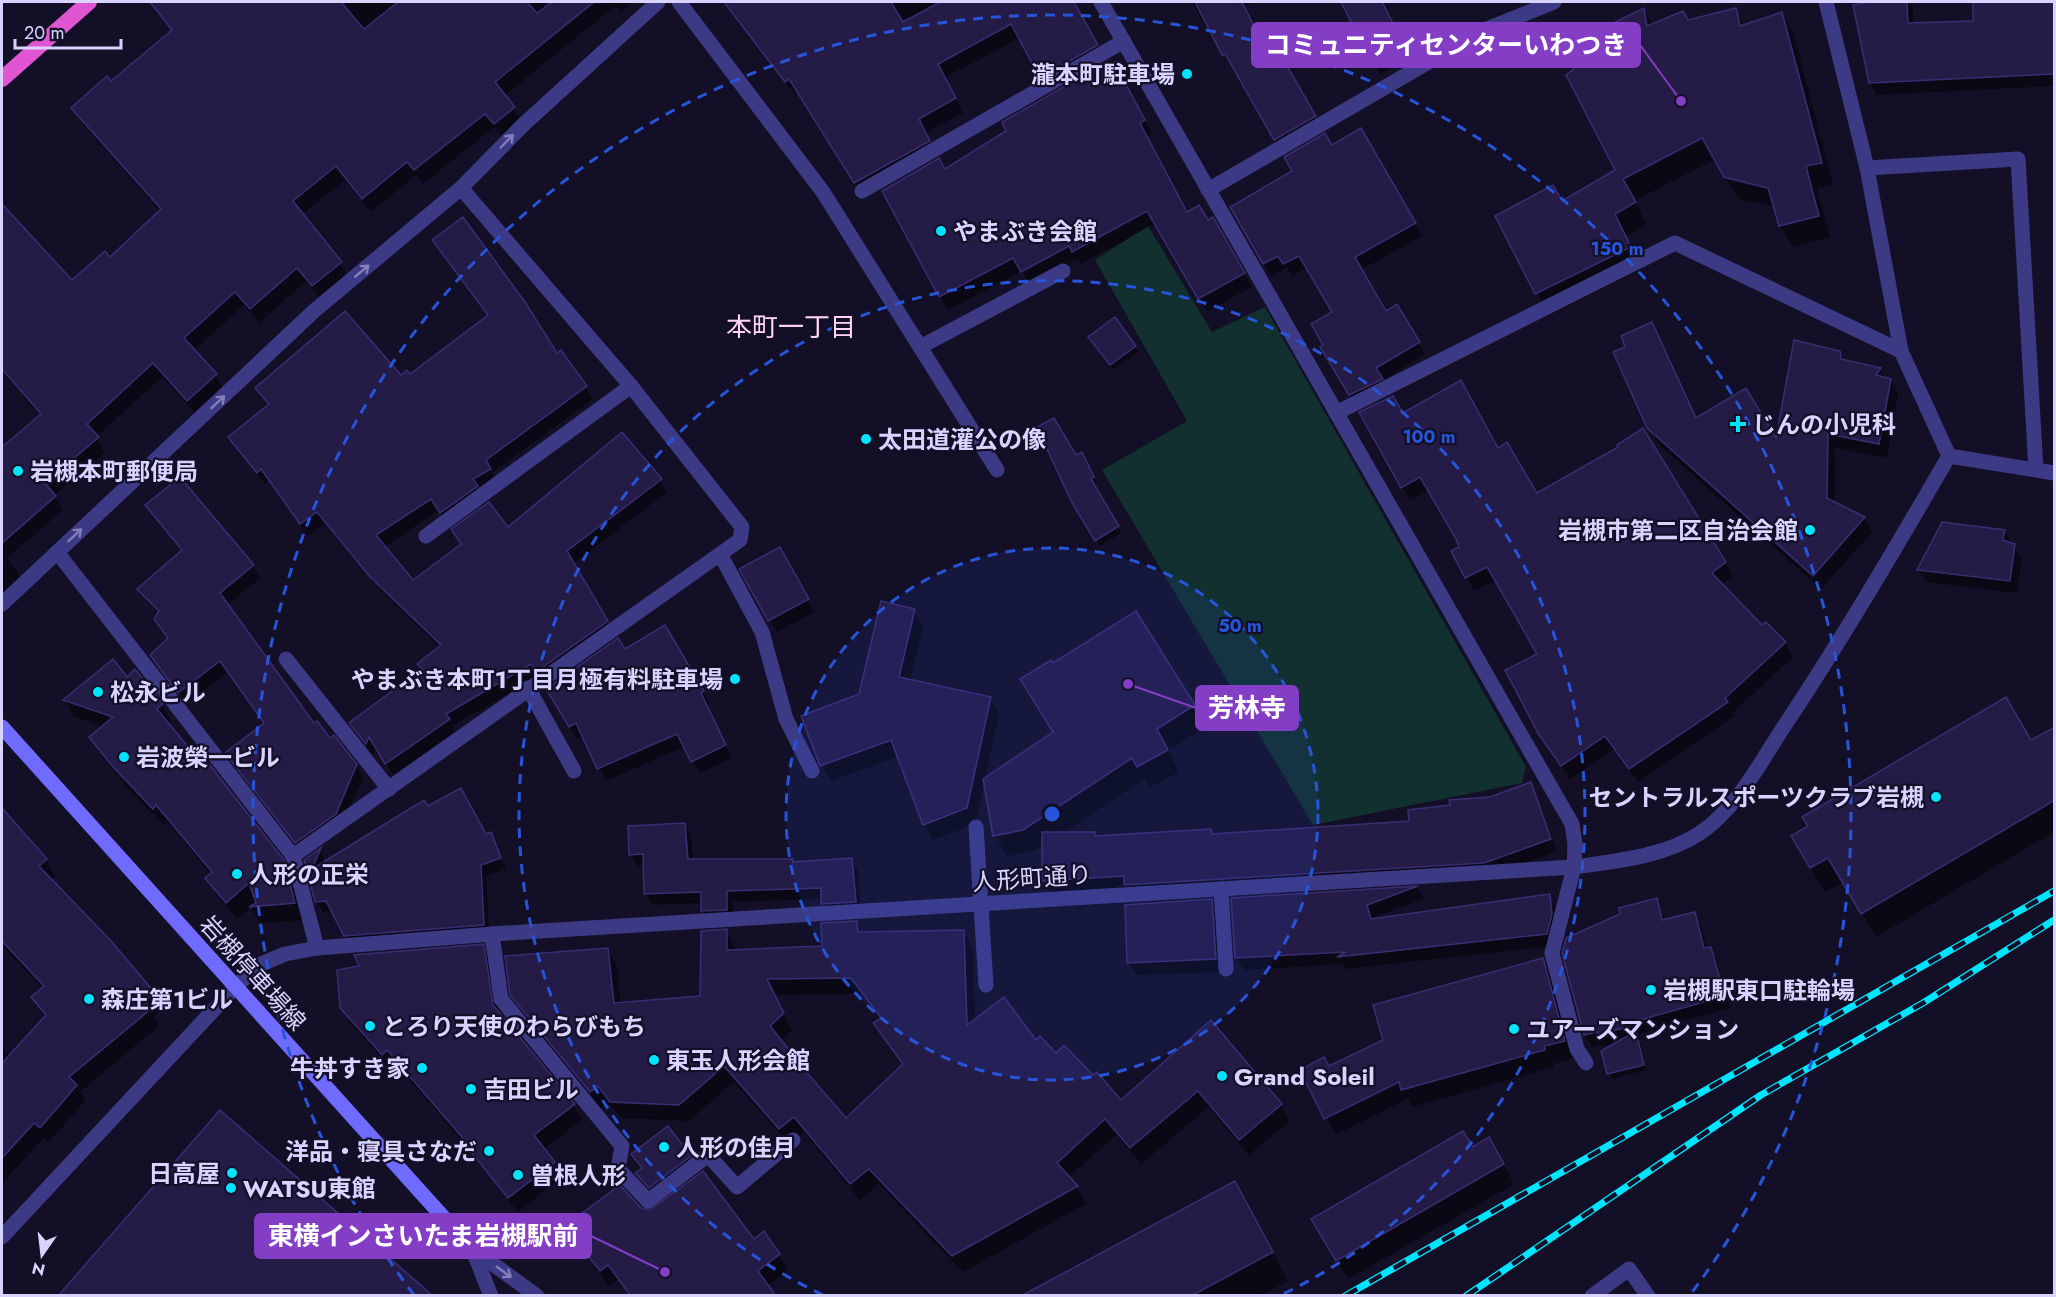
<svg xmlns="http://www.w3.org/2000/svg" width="2056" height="1297" font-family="Jost,'Noto Sans JP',sans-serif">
<rect width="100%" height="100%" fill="#130f26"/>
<path fill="#12302f" d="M1148 226 1212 332 1265 307 1526 767 1522 783 1313 825 1102 470 1187 421 1095 260Z"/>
<g fill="#0007" fill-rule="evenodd">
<path d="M152 2H633L621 12 615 6 504 96 522 122 503 137 494 127 423 184 416 175 371 212 345 180 302 214 349 277 321 299 306 281 259 323 244 305 193 351 215 375 224 389 196 414 162 377 96 437 105 452 54 496 63 510 7 558 26 585 2 604V449L40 416 2 371V207L72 282 110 259 160 211 81 122 73 108 111 83 173 32Z"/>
<path d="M723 2H1076L1080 9 1078 10 1104 60 1049 91 1020 38 944 78 963 113 925 133 937 155 864 197 798 92 795 95Z"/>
<path d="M1192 2H1254L1244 7 1265 48 1272 44 1323 131 1284 154 1235 67 1232 69 1209 26 1206 27Z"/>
<path d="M1342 2H1382L1410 59 1380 74Z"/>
<path d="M1871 2H1909L1913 7V25L1975 22 1974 2H2054V86L1877 95 1870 83Z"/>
<path d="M1643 10 1652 25 1687 21 1735 10 1744 26 1782 13 1794 35 1833 185 1817 188 1830 237 1793 247 1780 225 1775 207 1738 199 1727 180 1775 191 1716 159 1634 201 1647 224 1626 236 1642 269 1549 315 1497 217 1562 202 1617 171 1578 67 1566 47Z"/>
<path d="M1122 77 1152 134 1146 137 1187 213 1207 222 1213 219 1252 287 1207 311 1156 223 1081 264 1078 259 1030 285 1022 271 948 310 884 191 945 171Z"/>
<path d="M1361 130 1422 236 1361 270 1386 313 1397 306 1425 354 1382 381 1388 392 1358 407 1322 348 1333 312 1307 267 1292 276 1287 267 1271 276 1232 208Z"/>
<path d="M434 241 557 355 586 387 593 399 492 473 497 482 449 525 439 510 384 547 413 582 508 529 660 480 667 492 573 564 614 634 452 726 455 732 393 775 377 747 373 755 351 724 423 670 419 664 440 647 379 589 325 524 308 536 269 480 265 484 230 438 269 405 257 388 410 376 488 316Z"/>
<path d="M1651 324 1697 419 1777 442 1839 352 1844 361 1880 369 1885 379 1890 380 1898 394 1887 458 1835 448V504L1864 518 1872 532 1821 589 1657 443 1649 428 1627 347Z"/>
<path d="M1094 343 1135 347 1138 352 1114 370Z"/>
<path d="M1403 415 1498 450 1536 495 1725 562 1733 576 1722 585 1762 627 1766 624 1785 643 1793 657 1732 713 1734 716 1638 782 1614 749 1570 779 1539 732V654L1496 580 1474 591 1453 552 1460 548 1457 538 1429 490 1410 501 1402 487Z"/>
<path d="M1076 457 1085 460 1096 483 1093 485 1121 533 1100 546 1073 500Z"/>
<path d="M147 506 253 565 260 578 227 605 314 725 356 765 363 778 342 827 303 854 227 753 265 724 228 672 187 704 152 656 169 640 155 619 159 614 139 589 182 552Z"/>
<path d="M2004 531 2022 558 2017 593 1926 582 1919 570Z"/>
<path d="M779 549 814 612 777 632 741 570Z"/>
<path d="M914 610 923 626 910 681 990 698 999 714 985 779 1054 733 1052 665 1135 613 1206 727 1168 750 1179 772 1150 787 1145 778 1061 834 1094 833 1096 838 1211 830 1214 835 1411 823 1452 807 1490 799 1531 784 1557 851 1492 875 1051 893 1044 881 1043 845 1036 850 1007 856 995 835 985 780 975 824 933 840 924 824 899 756 831 781 822 765 803 717 861 695Z"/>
<path d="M664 628 710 704 707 707 732 758 700 773 685 746 606 781 583 735 577 739 548 689 624 651Z"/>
<path d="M135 671 162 705 171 722 168 724 283 861 293 879 304 920 260 923 251 907 237 919 217 895 207 878 211 874 167 821 163 824 124 784 101 754 91 738 104 727 74 717 65 700 127 679Z"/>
<path d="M2054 735V832L1876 937 1843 882 1825 892 1793 837 2031 742Z"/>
<path d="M427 808 486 836 490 834 496 845 506 869 486 876 489 935 352 946 333 911 323 912 316 901 306 861 320 851 326 862Z"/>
<path d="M2 810 46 860 55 876 50 880 153 994 162 1010 154 1017 159 1026 80 1092 85 1101 49 1142 44 1138 2 1183V1048L10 1056 45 1018 33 998 43 989 2 945Z"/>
<path d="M684 825 691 836 693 860 792 861 794 863 852 860 858 871 861 913 829 915 822 899 733 902V921L709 922 703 911V903L652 905 646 894 644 865 637 866 631 854Z"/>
<path d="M1418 888 1424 899 1373 917 1374 920 1549 896 1556 908 1553 946 1345 969 1343 964 1244 970 1237 958 1233 899Z"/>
<path d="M1656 900 1665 921 1694 914 1701 926 1707 949 1710 948 1717 960 1730 1008 1639 1034 1646 1070 1612 1079 1603 1052 1614 1044 1592 1047 1585 1035 1564 953Z"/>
<path d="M1211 901 1218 913 1222 972 1136 975 1129 963Z"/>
<path d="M856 923 862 933 963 932 973 949 975 1021 1035 1042 1120 1102 1211 1022 1281 1105 1290 1121 1249 1155 1209 1107 1141 1164 1116 1135 1069 1177 1087 1203 963 1272 879 1184 860 1200 804 1132 790 1145 734 1082 689 1121 621 1118 608 1102 601 1108 522 1012 512 994 607 949 617 966 621 1004 702 997 727 931 736 951 823 948ZM862 994 881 1019 875 1023 904 1066 846 1120 781 1041 792 1031 775 995Z"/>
<path d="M483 946 492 961 500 1016 573 1105 582 1120 543 1149 562 1177 518 1212 476 1157 397 1065 392 1069 351 1024 341 1008Z"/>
<path d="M1542 959 1552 977 1574 1058 1553 1064 1554 1067 1412 1107 1408 1099 1336 1135 1302 1070 1329 1068Z"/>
<path d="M1489 1139 1514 1184 1348 1279 1313 1219Z"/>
<path d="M633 1155 690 1157 697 1169 657 1200 637 1174 642 1170Z"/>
<path d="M640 1209 754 1241 779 1255 788 1270 767 1286 774 1296H630L618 1279 609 1286 567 1227Z"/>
<path d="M1250 1210 1288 1281 1260 1296H1024Z"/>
</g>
<g fill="#241b47" stroke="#3b2d73" stroke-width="1.5" fill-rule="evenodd">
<path d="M150 2H341L364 29 398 2H527L537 13 552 2H594L495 82 515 107 494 124 485 114 414 170 407 162 362 199 336 166 293 201 342 262 312 286 297 268 250 309 235 292 184 338 217 374 187 401 153 363 87 424 99 437 45 483 56 496 2 543V447L41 414 2 369V204L72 280 105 251 110 257 161 209 71 108 107 76 111 81 172 30Z"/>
<path d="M724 2H891L903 22 940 2H1074L1098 45 1040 78 1011 24 938 64 956 98 919 119 930 141 854 183 789 79 785 82Z"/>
<path d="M1195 2H1242L1264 46 1273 42 1316 116 1274 140 1225 54 1222 55Z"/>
<path d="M1341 2H1382L1405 47 1372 62Z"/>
<path d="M1870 2H1907L1908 23 1973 21V2H2055V74L1869 83 1853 5Z"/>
<path d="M1644 8 1647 26 1683 11 1688 20 1736 8 1740 26 1782 12 1822 163 1806 166 1819 216 1779 226 1768 188 1724 177 1702 138 1623 179 1636 202 1615 214 1631 247 1535 294 1495 216 1553 185 1562 201 1615 170 1566 75 1577 66 1564 47Z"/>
<path d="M1107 62 1109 65 1114 62 1145 120 1140 123 1187 212 1199 205 1208 220 1213 217 1245 273 1198 299 1147 211 1072 252 1069 246 1021 272 1013 258 939 297 882 191 939 158 945 169 1006 131 1002 122Z"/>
<path d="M1361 128 1416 223 1355 257 1386 311 1397 304 1420 342 1376 368 1383 379 1349 395 1320 347 1323 345 1311 324 1332 312 1299 256 1283 264 1278 256 1263 264 1230 207 1292 171 1284 157 1325 133 1332 145Z"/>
<path d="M463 217 525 302 557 353 561 350 587 386 486 460 491 469 473 479 478 486 440 513 431 499 376 535 413 580 461 544 451 529 489 502 508 527 622 432 662 479 567 551 608 621 536 672 531 664 446 714 450 719 385 764 369 737 366 744 349 723 422 669 417 664 441 645 370 577 317 512 300 524 261 469 257 473 228 437 269 404 255 388 345 311 401 375 407 370 410 374 488 315 432 240Z"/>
<path d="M1115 317 1136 346 1110 365 1088 337Z"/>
<path d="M1652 322 1696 418 1746 388 1776 438 1794 340 1840 351 1841 359 1881 368 1876 375 1891 379 1879 444 1828 434 1827 498 1865 517 1813 576 1647 428 1613 352 1625 347 1621 336Z"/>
<path d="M1461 380 1498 448 1507 442 1537 493 1618 447 1617 445 1643 428 1726 562 1712 573 1762 625 1766 622 1786 642 1725 698 1728 702 1629 769 1605 736 1561 766 1538 733 1505 670 1537 654 1487 567 1465 578 1451 551 1459 547 1456 539 1420 477 1401 488 1359 412 1393 396 1403 413Z"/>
<path d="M1054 418 1076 455 1082 452 1094 477 1091 479 1119 526 1095 541 1071 501 1037 427Z"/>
<path d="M180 477 254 565 220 593 314 723 317 721 330 738 334 735 357 764 336 814 295 843 225 753 264 723 220 661 178 693 150 655 168 638 154 619 159 611 137 589 182 550 145 505Z"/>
<path d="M1942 522 2005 530 2003 540 2015 544 2010 581 1917 570Z"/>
<path d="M780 547 809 599 768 621 739 569Z"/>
<path d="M881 601 915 609 899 677 991 697 967 808 923 825 891 740 820 766 801 716 859 694Z"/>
<path d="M1136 611 1195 705 1157 729 1168 750 1137 767 1132 758 1023 830 993 836 983 779 1053 732 1020 679 1051 660 1053 663Z"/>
<path d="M665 625 704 691 701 693 726 745 691 762 677 734 597 769 576 723 569 727 546 689 618 638 625 649Z"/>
<path d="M113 659 127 677 135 669 163 704 157 709 189 748 207 766 209 764 284 860 295 903 249 907 256 903 249 883 226 903 205 878 212 872 156 805 153 809 113 767 89 737 113 717 63 700Z"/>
<path d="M2006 697 2031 740 2055 727V800L1861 914 1828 858 1810 868 1791 836 1808 826 1802 817Z"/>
<path d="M1531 782 1551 839 1484 863 1124 885V876L1042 881V832H1095V836L1211 829 1212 834 1409 821 1408 810 1450 805 1449 800 1490 797Z"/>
<path d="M461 788 486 834 491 832 501 858 481 865 484 925 344 936 326 901 315 902 304 860 321 848 312 869 424 800 428 806Z"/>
<path d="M2 808 47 859 39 866 112 942 155 993 145 1001 151 1009 69 1077 77 1085 40 1128 34 1123 2 1158V1063L46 1015 31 997 44 986 2 941Z"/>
<path d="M685 823 688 859H793V862L852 858 856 902 821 904V888L727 891V910L701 911V892L644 894 643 854 629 855 628 826Z"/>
<path d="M1418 886 1367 905 1371 919 1550 894 1552 914 1547 934 1337 957 1346 952 1235 958 1231 898Z"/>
<path d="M1657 898 1662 920 1695 912 1704 948 1711 947 1725 996 1633 1022 1634 1025 1598 1035 1597 1032 1584 1035 1562 953 1566 938 1620 914 1619 908Z"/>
<path d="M1212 899 1216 959 1127 963 1125 905Z"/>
<path d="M857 921 858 932 964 930 967 1025 1004 997 1036 1040 1040 1036 1056 1053 1064 1045 1093 1075 1097 1072 1121 1100 1211 1020 1282 1104 1239 1140 1198 1091 1130 1148 1105 1119 1057 1163 1078 1186 952 1256 869 1169 850 1184 794 1117 779 1129 724 1066 679 1105 610 1102 598 1086 590 1092 510 995 505 956 608 948 614 1003 700 996 701 931 727 929V950L822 946 821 923ZM851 978 881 1018 873 1023 903 1064 846 1118 790 1053 791 1052 770 1026 784 1013 767 979Z"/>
<path d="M484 944 493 1005 575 1104 534 1135 555 1162 508 1198 471 1152 473 1150 387 1050 382 1055 340 1008 337 970 359 966 354 955Z"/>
<path d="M1543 958 1565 1041 1544 1046 1545 1050 1401 1090 1399 1082 1324 1119 1300 1070 1324 1057 1329 1066 1383 1040 1373 1005Z"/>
<path d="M1636 1031 1644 1065 1607 1074 1601 1051Z"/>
<path d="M220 1110 433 1296H58Z"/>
<path d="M668 1126 691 1156 649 1188 635 1173 642 1168 631 1154Z"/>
<path d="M1463 1131 1473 1147 1489 1137 1504 1164 1336 1261 1311 1219Z"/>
<path d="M703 1171 754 1239 764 1231 780 1254 758 1271 776 1296H631L608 1265 600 1271 565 1226 620 1185 641 1208 650 1210Z"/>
<path d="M1235 1181 1273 1252 1191 1296H1021Z"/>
</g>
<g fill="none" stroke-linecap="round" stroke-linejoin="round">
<g stroke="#3d3a85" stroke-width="15">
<path d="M679 2 823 192 997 470"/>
<path d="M862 191 1124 41"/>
<path d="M426 536 631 386"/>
<path d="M57 552 293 856"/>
<path d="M720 554 762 632 786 719 812 771"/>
<path d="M286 659 389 789"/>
<path d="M528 688 574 771"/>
<path d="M976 827 986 985"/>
<path d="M1574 867 1552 953 1577 1049 1586 1063"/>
<path d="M1221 889 1226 969"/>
<path d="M492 934 501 999 622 1146 618 1169 648 1201 708 1155 737 1187 793 1140"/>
</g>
<g stroke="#3d3a85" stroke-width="15">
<path d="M1101 2 1572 824 1575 844 1574 867"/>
<path d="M1867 168 2018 159 2036 470"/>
<path d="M1208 190 1482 31 1554 2"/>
<path d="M920 347 1063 271"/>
<path d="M1336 413 1675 243 1901 351"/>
<path d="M1949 456 2054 473"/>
<path d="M2 604 314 311 461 188 523 125 658 2"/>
<path d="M317 948 293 856 740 540 742 527 631 386 461 188"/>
<path d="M1592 1296 1629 1269 1648 1296"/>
</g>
<g stroke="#3d3a85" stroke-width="15">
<path d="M2 1237 235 987 259 965 285 954 317 948 492 934 1574 867C1615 861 1664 857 1700 833 1735 810 1759 765 1781 731 1841 641 1895 549 1949 456L1901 351 1867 168 1826 2"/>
<path d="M471 1248 537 1296"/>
<path d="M472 1248 491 1296"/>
</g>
<path stroke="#6f6bff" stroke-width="15" d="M2 727 471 1248"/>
<path stroke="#e055d1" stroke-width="16" d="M2 79 89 2"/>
<defs>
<g id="rail">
<path d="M1345 1296 2054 891"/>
<path d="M1466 1296 1761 1095 1923 1003 2054 920"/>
</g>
</defs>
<use href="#rail" stroke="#00e5ff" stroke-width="7"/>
<use href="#rail" stroke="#130f26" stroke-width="4.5" stroke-dasharray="14" stroke-linecap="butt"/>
</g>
<defs><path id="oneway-shaft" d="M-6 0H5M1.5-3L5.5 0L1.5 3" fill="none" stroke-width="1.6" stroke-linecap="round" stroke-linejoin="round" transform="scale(1.5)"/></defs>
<g stroke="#837fbc">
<use href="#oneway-shaft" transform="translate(507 141) rotate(-46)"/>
<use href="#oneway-shaft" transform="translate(362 271) rotate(-40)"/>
<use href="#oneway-shaft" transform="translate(218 402) rotate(-43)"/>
<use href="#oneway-shaft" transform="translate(75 535) rotate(-43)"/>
<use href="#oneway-shaft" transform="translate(504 1272) rotate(36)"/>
</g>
<circle cx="1052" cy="814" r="266" fill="#2655da" fill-opacity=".12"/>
<g fill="none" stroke="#2655da" stroke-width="3" stroke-dasharray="10 8">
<circle cx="1052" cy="814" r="266"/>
<path d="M823 1295A533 533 0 1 1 1281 1295"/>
<path d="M414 1295A799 799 0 1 1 1690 1295"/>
</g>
<g fill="#00e5ff" stroke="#130f26" stroke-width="2">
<circle cx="1187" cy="74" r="6"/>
<circle cx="941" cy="231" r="6"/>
<path d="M1735 415h6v6h6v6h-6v6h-6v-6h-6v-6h6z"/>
<circle cx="866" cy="439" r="6"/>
<circle cx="18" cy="471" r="6"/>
<circle cx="1810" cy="530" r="6"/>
<circle cx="735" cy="679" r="6"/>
<circle cx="98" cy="692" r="6"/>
<circle cx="124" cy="757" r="6"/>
<circle cx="1936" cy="797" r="6"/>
<circle cx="237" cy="874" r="6"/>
<circle cx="1651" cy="990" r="6"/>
<circle cx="89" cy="999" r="6"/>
<circle cx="370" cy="1026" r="6"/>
<circle cx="1514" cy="1029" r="6"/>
<circle cx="654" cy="1060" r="6"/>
<circle cx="422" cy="1068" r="6"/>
<circle cx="1222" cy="1076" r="6"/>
<circle cx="471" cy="1089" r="6"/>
<circle cx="664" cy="1147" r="6"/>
<circle cx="489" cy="1151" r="6"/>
<circle cx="232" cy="1173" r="6"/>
<circle cx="518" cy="1175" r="6"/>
<circle cx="231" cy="1188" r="6"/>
</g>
<g text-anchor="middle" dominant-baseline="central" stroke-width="4.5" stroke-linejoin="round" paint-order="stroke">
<g font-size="24" font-weight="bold" fill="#d9d4ff" stroke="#130f26" text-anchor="start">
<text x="1175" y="74" text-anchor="end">瀧本町駐車場</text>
<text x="953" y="231">やまぶき会館</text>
<text x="1752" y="424">じんの小児科</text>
<text x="878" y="439">太田道灌公の像</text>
<text x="30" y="471">岩槻本町郵便局</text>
<text x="1798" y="530" text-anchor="end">岩槻市第二区自治会館</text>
<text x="723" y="679" text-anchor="end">やまぶき本町1丁目月極有料駐車場</text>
<text x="110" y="692">松永ビル</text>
<text x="136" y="757">岩波榮一ビル</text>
<text x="1924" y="797" text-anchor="end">セントラルスポーツクラブ岩槻</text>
<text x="249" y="874">人形の正栄</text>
<text x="1663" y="990">岩槻駅東口駐輪場</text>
<text x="101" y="999">森庄第1ビル</text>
<text x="382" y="1026">とろり天使のわらびもち</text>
<text x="1526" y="1029">ユアーズマンション</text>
<text x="666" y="1060">東玉人形会館</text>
<text x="410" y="1068" text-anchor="end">牛丼すき家</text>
<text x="1234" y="1076">Grand Soleil</text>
<text x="483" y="1089">吉田ビル</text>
<text x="676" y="1147">人形の佳月</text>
<text x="477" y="1151" text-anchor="end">洋品・寝具さなだ</text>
<text x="220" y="1173" text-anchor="end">日高屋</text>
<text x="530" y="1175">曽根人形</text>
<text x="243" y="1188">WATSU東館</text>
</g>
<g font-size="24" fill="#d9d4ff" stroke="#130f26">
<text transform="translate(1032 878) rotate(-4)">人形町通り</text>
<text transform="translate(253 973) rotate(48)">岩槻停車場線</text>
</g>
<g font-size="26" fill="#ffd6f0" stroke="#130f26">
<text x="791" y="327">本町一丁目</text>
</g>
</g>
<circle cx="1052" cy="814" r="9" fill="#2655da" stroke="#130f26" stroke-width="3"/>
<g font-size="18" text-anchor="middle" font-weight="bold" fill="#2655da" stroke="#130f26" stroke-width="4.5" stroke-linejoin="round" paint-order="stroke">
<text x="1617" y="255">150 m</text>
<text x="1429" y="443">100 m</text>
<text x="1240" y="632">50 m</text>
</g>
<path fill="none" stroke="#843dc5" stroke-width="2" d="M1681 101L1640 45M1128 684L1196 708M665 1272L591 1236"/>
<g fill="#843dc5" stroke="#130f26" stroke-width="2">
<circle cx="1681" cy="101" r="6"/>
<circle cx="1128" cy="684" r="6"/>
<circle cx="665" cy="1272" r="6"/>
</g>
<g fill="#843dc5" stroke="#843dc5" stroke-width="2">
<rect x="1252" y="23" width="388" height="44" rx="6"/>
<rect x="1196" y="686" width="102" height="44" rx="6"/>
<rect x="255" y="1214" width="336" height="44" rx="6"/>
</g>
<g font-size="26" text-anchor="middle" font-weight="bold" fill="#fff">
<text x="1446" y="54">コミュニティセンターいわつき</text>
<text x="1247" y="717">芳林寺</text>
<text x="423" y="1245">東横インさいたま岩槻駅前</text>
</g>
<rect width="2056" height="1297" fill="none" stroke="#d9d4ff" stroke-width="6"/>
<g transform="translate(42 1255) rotate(194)" stroke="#130f26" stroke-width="4.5" paint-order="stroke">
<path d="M0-4.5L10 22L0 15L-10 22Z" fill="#d9d4ff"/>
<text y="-9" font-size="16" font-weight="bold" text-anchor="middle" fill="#d9d4ff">N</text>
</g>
<path d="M15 39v9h106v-9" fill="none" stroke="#d9d4ff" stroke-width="3"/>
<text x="24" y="39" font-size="18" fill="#d9d4ff" stroke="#130f26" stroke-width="4.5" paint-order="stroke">20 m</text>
</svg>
